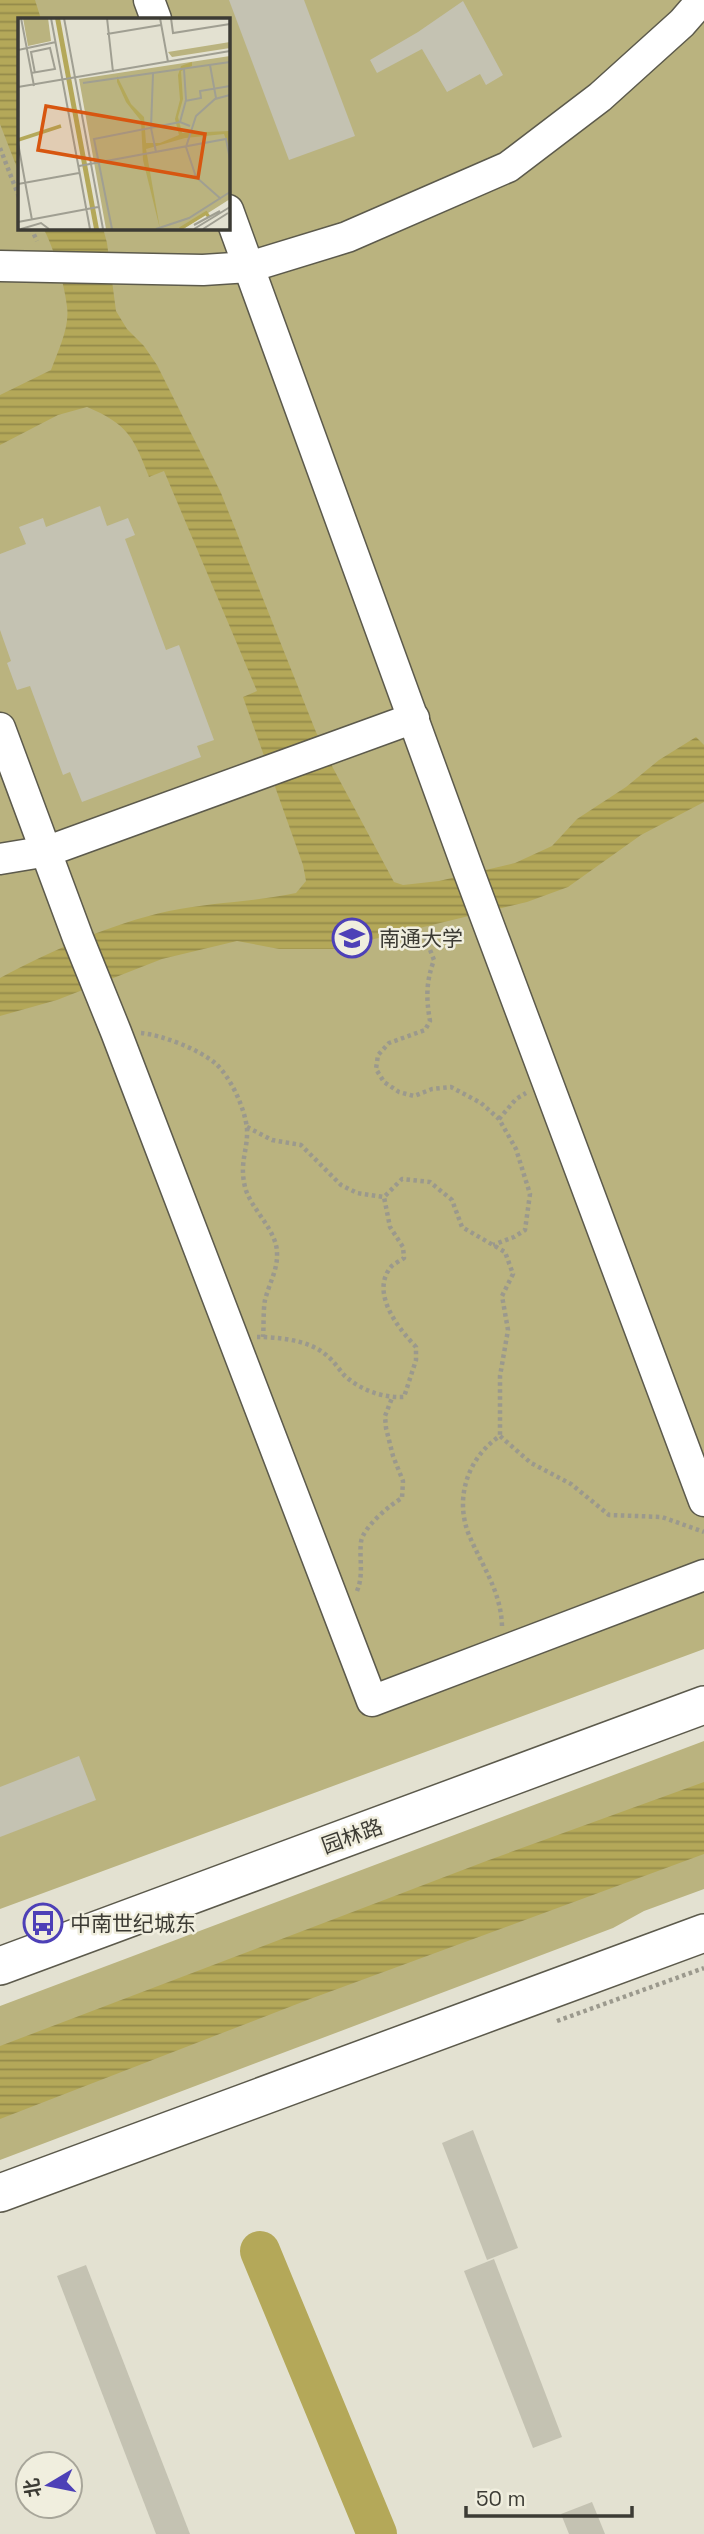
<svg xmlns="http://www.w3.org/2000/svg" width="704" height="2534" font-family="'Space Grotesk','Noto Sans SC',sans-serif">
<defs>
<pattern id="water-rules" width="6" height="5" patternUnits="userSpaceOnUse" patternTransform="scale(1.75)"><rect width="6" height="5" fill="#b4a859"/><path d="M0 2.5h6" fill="none" stroke="#948a4a"/></pattern>
</defs>
<rect width="100%" height="100%" fill="#e3e1d1"/>
<g fill="#bab37f" fill-rule="evenodd">
<path d="M0 0H704V1649L0 1909ZM19 19H228V228H19Z"/>
<path d="M704 1741V1889L644 1911 613 1928 0 2160V2006Z"/>
</g>
<g fill="url(#water-rules)">
<path d="M0 0H35L41 19H19V173L0 124Z"/>
<path d="M43 228H103L107 243 116 311 127 329 144 346 157 365 221 493 316 732 333 768 394 882 403 885 439 881 515 863 552 846 577 819 626 787 659 760 696 737 704 745V802L641 835 568 887 527 902 333 949H279L237 941 162 959 57 1000 0 1016V978C53 950 110 924 169 911 211 902 254 902 296 893L306 881 303 865 243 697 257 691 164 471 149 477C134 438 128 424 87 407L58 415 0 445V395L51 370C58 351 70 327 67 307 65 286 53 245 43 228Z"/>
<path d="M704 1782V1854L310 1999 0 2119V2046L489 1860Z"/>
</g>
<g fill="none" stroke-linecap="round" stroke-linejoin="round">
<path stroke="#b4a859" stroke-width="40" d="M260 2251 377 2534"/>
</g>
<g fill="#c4c2b2">
<path d="M229 0H304L355 136 289 160Z"/>
<path d="M463 1 503 75 486 85 480 74 447 92 422 49 377 73 370 60 418 32Z"/>
<path d="M100 506 107 526 128 518 135 535 125 539 166 650 179 645 214 740 197 746 201 757 82 802 70 772 63 775 30 686 17 690 7 663 11 661 0 630V554L26 544 19 527 43 518 46 527Z"/>
<path d="M79 1756 96 1800 0 1837V1787Z"/>
<path d="M473 2130 518 2248 487 2260 442 2143Z"/>
<path d="M494 2259 562 2437 533 2448 464 2271Z"/>
<path d="M86 2265 190 2534H156L57 2276Z"/>
<path d="M592 2502 605 2534H569L561 2514Z"/>
</g>
<g fill="none" stroke-linecap="round" stroke-linejoin="round">
<defs>
<g id="minor">
<path d="M149 0 156 19"/>
<path d="M228 210 467 867 704 1501"/>
<path d="M0 266 203 270 249 267 347 237 508 167 600 97 682 23 702 0"/>
<path d="M0 728 78 938 116 1032 372 1701 704 1575"/>
<path d="M0 859 48 851 414 718"/>
</g>
<g id="major">
<path d="M0 1966 704 1705"/>
<path d="M0 2193 704 1933"/>
</g>
</defs>
<use href="#minor" stroke="#5c5a4c" stroke-width="33"/>
<use href="#major" stroke="#5c5a4c" stroke-width="40"/>
<g stroke="#9b998d" stroke-width="4.5" stroke-dasharray="3.5 3.5" stroke-linecap="butt">
<path d="M0 148 19 197"/>
<path d="M31 228 37 241"/>
<path d="M425 937 434 960C426 982 426 998 430 1021L425 1030 389 1043 378 1055 376 1069 384 1082 399 1092 414 1096 432 1089 451 1087 481 1103 499 1119 516 1149 530 1194 525 1230 514 1237 493 1245"/>
<path d="M141 1033C162 1035 198 1049 215 1063 230 1076 245 1108 247 1129 248 1151 239 1162 245 1187 250 1208 277 1230 277 1253 278 1269 269 1284 265 1300 263 1311 264 1325 263 1337"/>
<path d="M499 1119 516 1099 526 1093"/>
<path d="M247 1127 272 1140 301 1145 341 1185 357 1193 384 1197"/>
<path d="M257 1337C278 1337 308 1340 325 1354 333 1360 338 1368 344 1375 360 1390 382 1398 404 1397L416 1360V1347C398 1328 371 1294 390 1268 393 1264 400 1261 404 1258L403 1247 390 1227 384 1197 402 1179 430 1182 452 1200 462 1227 505 1252 513 1274 502 1296 508 1330 500 1376V1436"/>
<path d="M357 1591C364 1574 359 1559 361 1542 363 1527 390 1505 402 1498L403 1481 393 1456 386 1428 385 1416 392 1398"/>
<path d="M502 1626C501 1591 482 1566 469 1535 454 1498 468 1457 500 1436L531 1463 571 1484 609 1515 662 1517 704 1532"/>
<path d="M557 2021 704 1968"/>
</g>
<use href="#minor" stroke="#fff" stroke-width="30"/>
<use href="#major" stroke="#fff" stroke-width="37"/>
</g>
<defs>
<symbol id="university-ring" viewBox="-11 -11 22 22"><circle r="9.5" fill="#f0eede" stroke="#4d40b7" stroke-width="1.5"/><path d="M0-5L7-2L0 1L-7-2ZM-4 1L0 2.5L4 1V4Q0 6-4 4Z" fill="#4d40b7"/></symbol>
<symbol id="bus-ring" viewBox="-11 -11 22 22"><circle r="9.5" fill="#f0eede" stroke="#4d40b7" stroke-width="1.5"/><path d="M-5-6H5V4H4V6H2V4H-2V6H-4V4H-5ZM-3.5-4V0h7V-4ZM-3.5 1.2v1.5H-2V1.2ZM2 1.2v1.5H3.5V1.2Z" fill="#4d40b7"/></symbol>
</defs>
<g fill-rule="evenodd">
<use href="#university-ring" x="330" y="916" width="44" height="44"/>
<use href="#bus-ring" x="21" y="1901" width="44" height="44"/>
</g>
<g text-anchor="middle" dominant-baseline="central" stroke-width="5" stroke-linejoin="round" paint-order="stroke">
<g font-size="21" fill="#3c3b34" stroke="#f0eede" text-anchor="start">
<text x="379" y="938">南通大学</text>
<text x="70" y="1923">中南世纪城东</text>
</g>
<g font-size="21" fill="#3c3b34" stroke="#f0eede">
<text transform="translate(352 1836) rotate(-20)">园林路</text>
</g>
</g>
<g transform="translate(18 18)">
<rect width="212" height="212" fill="#e3e1d1"/>
<path d="M5 0H30L33 23 10 28ZM212 24V30L154 39 150 34ZM212 38V181L165 211H88L61 61Z" fill="#bab37f"/>
<path d="M37 0H42L81 211H76ZM174 44V48L163 53 165 81 160 99 164 115 212 113V133L206 116 167 120 128 131 142 211 125 142 123 103 108 84 99 64V58L113 86 126 99 128 125H142L161 117 157 101 162 82 160 57 163 48Z" fill="#b4a859"/>
<path fill="none" stroke="#b4a859" stroke-width="3.5" d="M0 122 43 108M162 211 188 195 191 199"/>
<path fill="none" stroke="#a09f92" stroke-width="2" d="M3 0 16 68M33 0 72 211M46 0 85 211M89 0 95 54M142 0 150 44M153 0 155 15 212 6M89 16 143 7M0 32 38 24M192 47 198 80M13 55 37 51 32 30 13 34 17 55M135 56 133 110 138 134M65 65 212 44M0 69 212 33M167 83 183 80 182 73 212 68M162 104 168 82 166 51M0 125 14 202M61 148 208 121 212 141M0 166 61 155M203 181 178 159 168 129 178 98 197 81 212 77M0 204 80 189M176 207 202 193M3 211 23 205 31 211M94 211 76 121 162 104 172 108M138 211 171 200 212 174M176 211 212 189M185 211 210 195"/>
<path fill="#d75610" fill-opacity="0.15" stroke="#d75610" stroke-width="3.5" d="M28 88 187 116 180 160 20 132Z"/>
<rect width="212" height="212" fill="none" stroke="#3c3b34" stroke-width="3.5"/>
</g>
<g transform="translate(49 2485) rotate(260)"><circle r="33" fill="#f0eede" stroke="#a8a69a" stroke-width="2"/>
<path d="M0-5L12 26L0 18L-12 26Z" fill="#4d40b7"/>
<text y="-10" font-size="19" font-weight="bold" text-anchor="middle" fill="#3c3b34">北</text>
</g>
<path d="M466 2506v10h166v-10" fill="none" stroke="#3c3b34" stroke-width="3.5"/>
<text x="476" y="2506" font-size="21" fill="#3c3b34" stroke="#f0eede" stroke-width="5" paint-order="stroke">50 m</text>
</svg>
